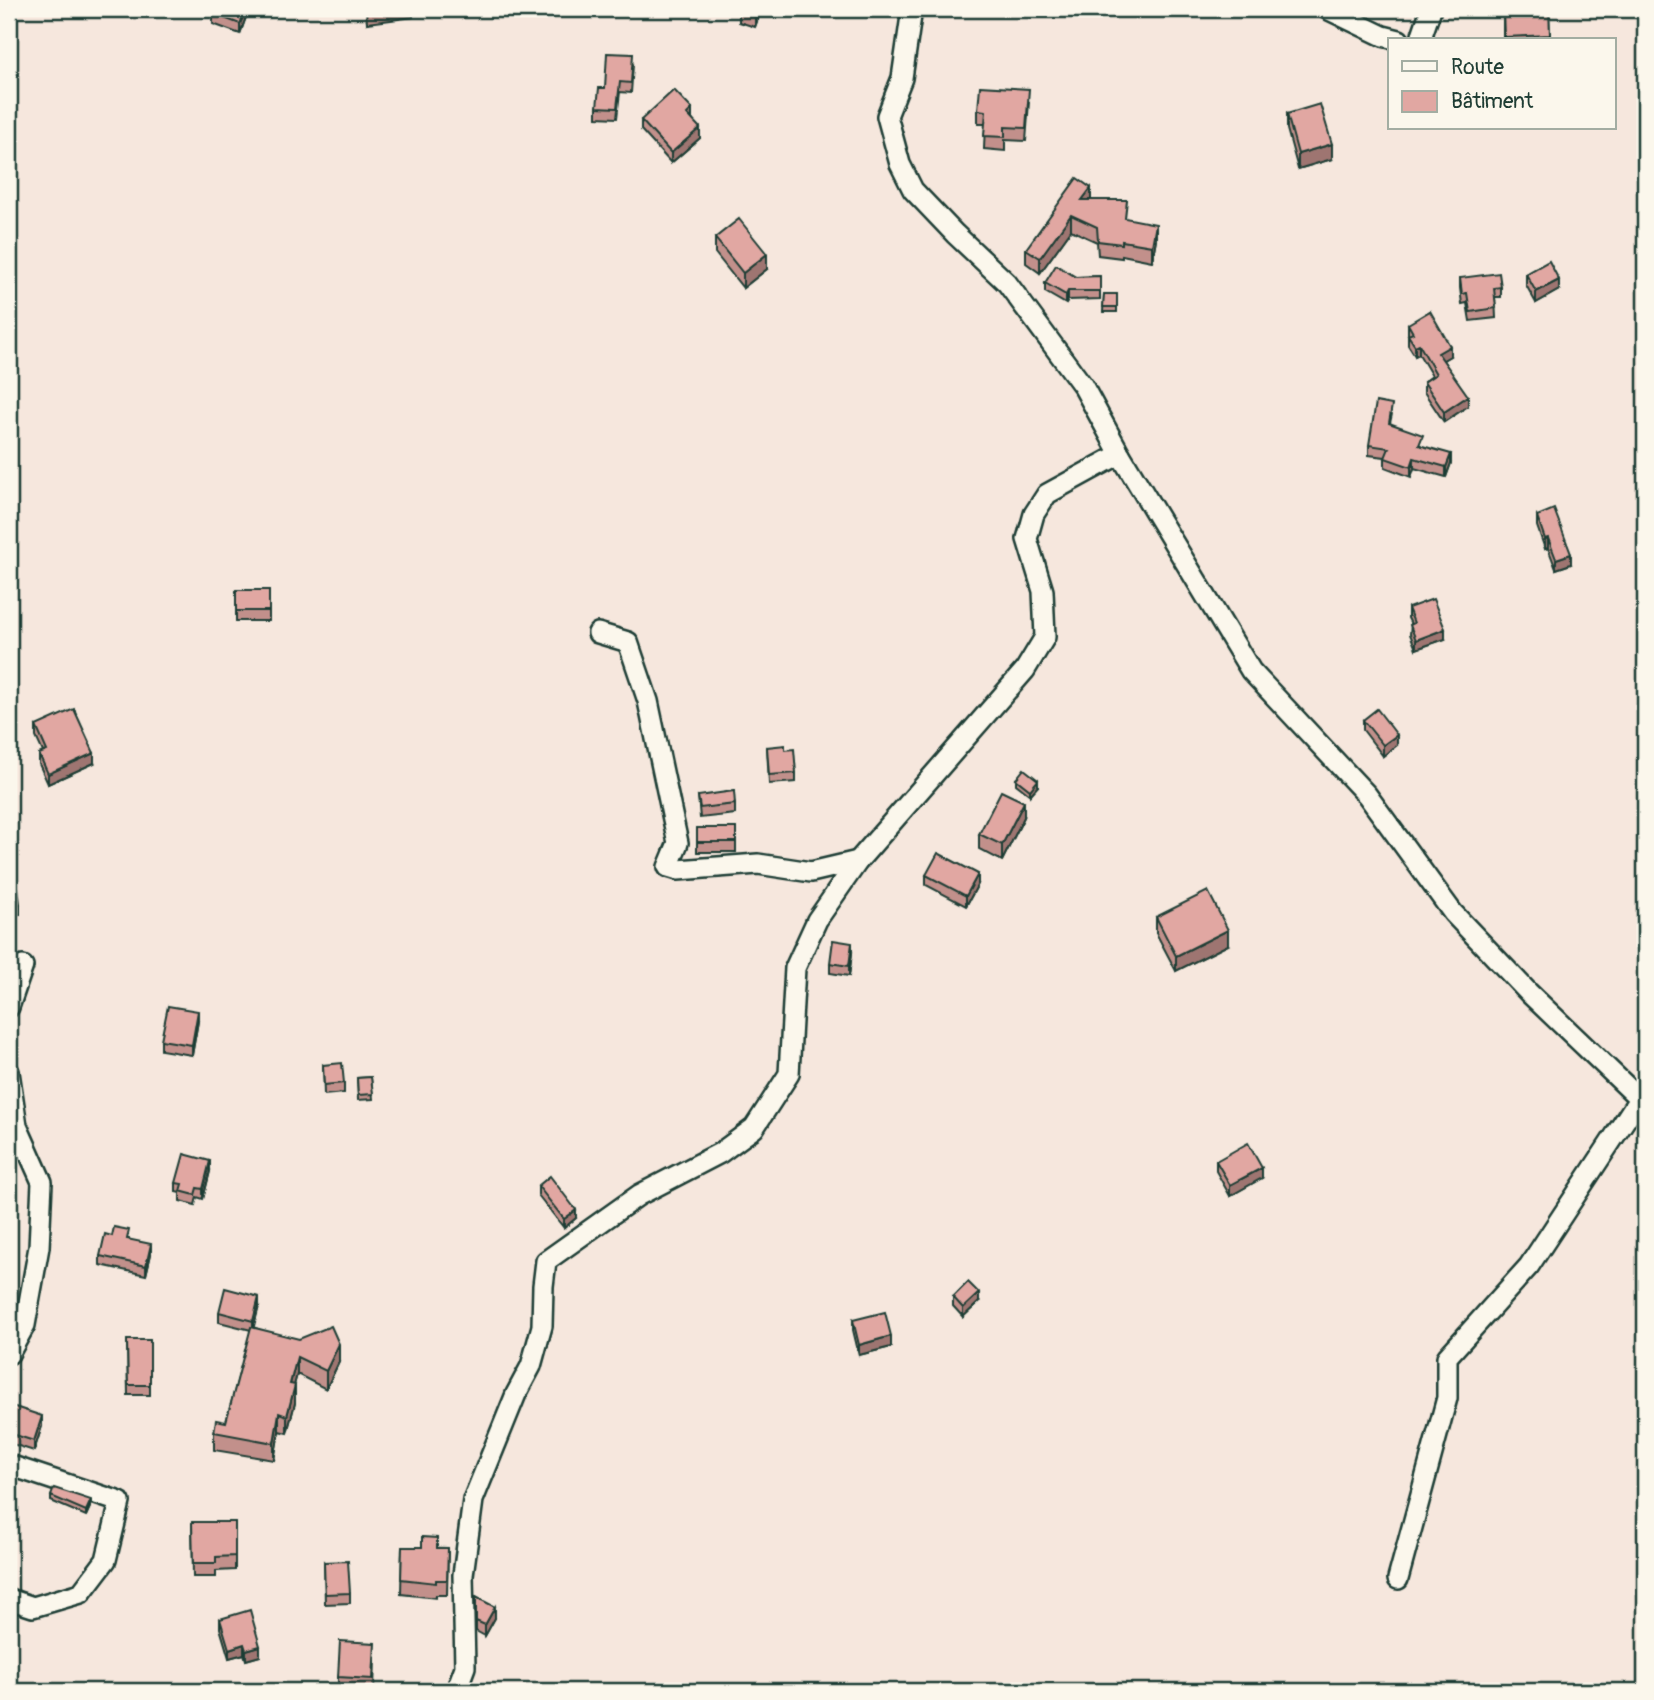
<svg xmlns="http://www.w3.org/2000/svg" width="1654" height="1700" font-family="Pangolin,sans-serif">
<rect width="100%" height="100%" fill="#f6e7dd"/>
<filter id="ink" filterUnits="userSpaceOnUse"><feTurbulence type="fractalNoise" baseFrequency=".0143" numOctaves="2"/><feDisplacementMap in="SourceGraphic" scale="14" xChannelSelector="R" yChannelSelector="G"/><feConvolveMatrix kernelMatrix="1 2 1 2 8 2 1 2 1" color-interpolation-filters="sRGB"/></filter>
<g filter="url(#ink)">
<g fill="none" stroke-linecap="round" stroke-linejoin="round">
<defs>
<g id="minor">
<path d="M912 9 902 78 887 116 900 164 913 190 955 234 1007 283 1083 386 1120 454 1251 671 1367 795 1453 913 1529 993 1645 1104"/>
<path d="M1327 9 1383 36 1399 40"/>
<path d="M1424 40 1422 35 1431 9"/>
<path d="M598 633 628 642 648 701 678 843 668 867 678 870 758 864 811 872 858 861"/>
<path d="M9 1007 23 966"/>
<path d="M9 1072 17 1126 42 1182 39 1247 25 1325 9 1354"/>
<path d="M9 1465 120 1502 106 1560 81 1593 33 1607 9 1599"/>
<path d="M1398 1579 1447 1398V1357L1529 1266 1639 1099"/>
<path d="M456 1691 465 1667 463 1575 473 1500 516 1394 531 1366 542 1326 543 1286 546 1261 639 1195 720 1153 754 1128 789 1074 795 968 817 920 858 861 1025 670 1045 637 1043 591 1027 539 1034 514 1047 494 1120 454"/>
</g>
</defs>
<use href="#minor" stroke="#1f3d34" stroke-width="24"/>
<use href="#minor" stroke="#fbf7ec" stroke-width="19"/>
</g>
<g fill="#c2908b" stroke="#1f3d34" stroke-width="2">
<path d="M246 9V17L240 34 213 24V14Z"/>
<path d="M366 9H413V17L367 23Z"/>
<path d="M761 9 755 27 739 22V12Z"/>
<path d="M1503 9H1549L1550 40H1503Z"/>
<path d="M633 65 631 93 620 92 617 118 597 117V107L605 88Z"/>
<path d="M1029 102 1026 141 1005 140V151L984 149 985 124H978V110Z"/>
<path d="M1287 114 1332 159 1298 169 1287 129Z"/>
<path d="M692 119 700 138 671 163 641 130V120Z"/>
<path d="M1091 200 1126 219 1156 239 1152 261 1122 255V258L1098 255 1097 242 1071 230 1040 273 1026 263V249Z"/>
<path d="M715 238 767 269 743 288 715 253Z"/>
<path d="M1526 274 1559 290 1536 303 1526 285Z"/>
<path d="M1100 276V299L1068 300 1066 304 1045 292V283L1076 277Z"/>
<path d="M1460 278 1501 287V297H1495L1496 318 1470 321 1467 303 1462 304 1460 288Z"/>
<path d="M1104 294H1117V312H1103Z"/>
<path d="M1408 324 1450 356 1443 360 1468 406 1444 422 1424 392V382L1432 376 1419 354 1415 356 1408 345Z"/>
<path d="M1392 414 1390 423 1422 446 1451 463 1446 477 1414 468 1411 477 1385 467V457L1369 455V445Z"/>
<path d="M1537 516 1571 564 1556 569 1548 548 1545 549 1537 526Z"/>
<rect x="236" y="590" width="33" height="31"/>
<path d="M1408 608 1445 639 1416 649 1410 634 1411 624 1408 618Z"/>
<path d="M1363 720 1397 745 1383 756 1363 730Z"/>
<path d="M36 726 94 763 48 784 39 764V754L43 752 36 737Z"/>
<path d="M767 747 785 750 796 773V782L769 784Z"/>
<path d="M1016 779 1038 786 1030 795 1016 784Z"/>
<path d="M698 796 735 804V814L700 818Z"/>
<path d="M1024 817 1002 861 979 849V834Z"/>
<rect x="697" y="828" width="39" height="24"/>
<path d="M926 875 978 884 966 906 926 885Z"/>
<path d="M1645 888V912L1640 907V892Z"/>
<path d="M9 889 20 904V914L9 915Z"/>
<path d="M1156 917 1228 945 1176 971 1156 933Z"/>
<path d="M852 953 849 976 830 973V963Z"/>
<path d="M198 1021 192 1055 161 1050V1040Z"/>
<path d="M323 1065 344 1083V1093L324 1095Z"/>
<path d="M371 1077 373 1099 358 1100 357 1078Z"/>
<path d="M1216 1161 1262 1178 1230 1196 1216 1171Z"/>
<path d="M210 1171 203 1199 197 1197 195 1205 180 1201V1193L176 1192V1183Z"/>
<path d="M538 1186 576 1218 564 1228 538 1195Z"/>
<path d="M129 1239 151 1254 146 1275 100 1265V1256Z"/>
<path d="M953 1297 979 1302 963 1317 953 1306Z"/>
<path d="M259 1306 253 1327 339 1362 326 1389 297 1374 294 1385 295 1403 287 1433 279 1431 274 1460 214 1450V1432L226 1422 251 1330 219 1322V1312Z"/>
<path d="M853 1320 891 1347 859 1355 853 1330Z"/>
<path d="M127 1340H150V1395H128Z"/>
<path d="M9 1405 42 1426 34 1451 9 1443Z"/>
<path d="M51 1496 91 1505 86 1516 51 1501Z"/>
<path d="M192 1522H235V1570L216 1571V1577H193Z"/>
<path d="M402 1547 448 1548 447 1595H436V1598L401 1594Z"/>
<path d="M324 1562 350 1593V1603L325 1604Z"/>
<path d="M476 1597 495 1618 485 1636 476 1631Z"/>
<path d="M220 1619 260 1656 246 1660 244 1654 229 1658 220 1628Z"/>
<path d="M375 1658 374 1691H338V1677Z"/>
</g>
<g fill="#9e7571" stroke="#1f3d34" stroke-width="2">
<path d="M246 9V17L240 34V24Z"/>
<path d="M758 9H761V11L755 27V17Z"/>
<path d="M692 109V119L687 114Z"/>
<path d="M700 128V138L671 163V153Z"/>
<path d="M1332 144V159L1298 169V154Z"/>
<path d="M1091 188V203L1082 200Z"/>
<path d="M1071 215V230L1040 273V258Z"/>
<path d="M1156 224V239L1152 261V246Z"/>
<path d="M767 254V269L743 288V273Z"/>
<path d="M1559 280V290L1536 303V292Z"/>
<path d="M1068 291V300L1066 304V295Z"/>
<path d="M1419 344V354L1415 356V346Z"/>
<path d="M1450 346V356L1438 363V353Z"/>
<path d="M1468 396V406L1444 422V412Z"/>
<path d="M1451 454V463L1446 477V467Z"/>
<path d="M1414 458V468L1411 477V467Z"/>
<path d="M1548 538V548L1545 549V539Z"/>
<path d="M1571 554V564L1556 569V559Z"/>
<path d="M1445 629V639L1416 649V640Z"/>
<path d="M1397 735V745L1383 756V745Z"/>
<path d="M94 753V763L48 784V774Z"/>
<path d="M1038 780V786L1030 795V790Z"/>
<path d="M1024 802V817L1002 861V845Z"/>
<path d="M978 874V884L966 906V896Z"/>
<path d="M1228 930V945L1176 971V956Z"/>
<path d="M852 943V953L849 976V966Z"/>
<path d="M198 1011V1021L192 1055V1045Z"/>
<path d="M210 1161V1171L203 1199V1189Z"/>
<path d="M1262 1168V1178L1230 1196V1185Z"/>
<path d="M576 1210V1218L564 1228V1219Z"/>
<path d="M151 1244V1254L146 1275V1266Z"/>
<path d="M979 1293V1302L963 1317V1308Z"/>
<path d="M259 1297V1306L253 1330V1321Z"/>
<path d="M891 1336V1347L859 1355V1345Z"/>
<path d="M339 1344V1362L326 1389V1371Z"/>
<path d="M297 1357V1374L290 1401V1384Z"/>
<path d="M295 1385V1403L287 1433V1416Z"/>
<path d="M279 1413V1431L274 1460V1443Z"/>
<path d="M42 1416V1426L34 1451V1441Z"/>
<path d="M91 1500V1505L86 1516V1511Z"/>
<path d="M495 1607V1618L485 1636V1625Z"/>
<path d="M244 1644V1654L229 1658V1649Z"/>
<path d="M260 1646V1656L246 1660V1650Z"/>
</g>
<g fill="#e1a7a2" stroke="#1f3d34" stroke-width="2">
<path d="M215 9H246L240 24 213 14Z"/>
<path d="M740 9H758L755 17 739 12Z"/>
<path d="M1503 9H1549L1550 35 1504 37Z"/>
<path d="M607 53 633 54 631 83 620 82 617 108 597 107 599 88H605Z"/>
<path d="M980 86 1029 89 1026 128 1005 127V137L984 136 986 111 978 110Z"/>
<path d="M674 90 692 109 687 114 700 128 671 153 641 120Z"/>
<path d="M1320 104 1332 144 1298 154 1287 114Z"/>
<path d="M1077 178 1091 188 1082 200H1127L1125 218 1156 224 1152 246 1122 241V244L1098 241 1097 227 1071 215 1040 258 1026 249Z"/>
<path d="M739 219 767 254 743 273 715 238Z"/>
<path d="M1549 261 1559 280 1536 292 1526 274Z"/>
<path d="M1056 265 1076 277 1100 276V291H1068L1066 295 1045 283Z"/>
<path d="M1499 273 1501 287 1494 288 1496 308 1470 312 1467 293 1462 294 1460 278Z"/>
<path d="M1104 294H1117V307H1103Z"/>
<path d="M1430 311 1450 346 1438 353 1468 396 1444 412 1424 382 1436 374 1419 344 1415 346 1408 335 1413 333 1408 324Z"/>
<path d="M1376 402 1392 405 1389 423 1423 435 1419 445 1451 454 1446 467 1414 458 1411 467 1385 458 1389 448 1369 445Z"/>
<path d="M1554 509 1571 554 1556 559 1548 538 1545 539 1537 516Z"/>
<rect x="236" y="590" width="33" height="21"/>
<path d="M1433 599 1445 629 1416 640 1410 625 1414 623 1408 608Z"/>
<path d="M74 709 94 753 48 774 39 754 47 751 36 726Z"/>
<path d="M1377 709 1397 735 1383 745 1363 720Z"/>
<path d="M785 745V750L794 749 796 773 769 775 767 747Z"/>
<path d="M1024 769 1038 780 1030 790 1016 779Z"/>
<path d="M734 791 735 804 700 808 698 796Z"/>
<path d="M1001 791 1024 802 1002 845 979 834Z"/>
<rect x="697" y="828" width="39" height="14"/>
<path d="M938 853 978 874 966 896 926 875Z"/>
<path d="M18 888 20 904 9 906V889Z"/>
<path d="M1645 888V897L1640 892Z"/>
<path d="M1208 891 1228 930 1176 956 1156 917Z"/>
<path d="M833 940 852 943 849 966 830 963Z"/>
<path d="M168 1006 198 1011 192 1045 161 1040Z"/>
<path d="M342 1063 344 1083 324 1085 323 1065Z"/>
<path d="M371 1077 373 1094 358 1095 357 1078Z"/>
<path d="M1248 1143 1262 1168 1230 1185 1216 1161Z"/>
<path d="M184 1154 210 1161 203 1189 197 1188 195 1195 180 1191 182 1184 176 1183Z"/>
<path d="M550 1176 576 1210 564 1219 538 1186Z"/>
<path d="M114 1227 129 1230 127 1239 151 1244 146 1266 100 1256 105 1234 112 1236Z"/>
<path d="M968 1282 979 1293 963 1308 953 1297Z"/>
<path d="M225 1288 259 1297 253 1321 219 1312Z"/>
<path d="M885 1312 891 1336 859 1345 853 1320Z"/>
<path d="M331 1326 339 1344 326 1371 297 1357 290 1384 295 1385 287 1416 279 1413 274 1443 214 1432 216 1420 226 1422 251 1327 299 1339Z"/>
<path d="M127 1340H150V1385H128Z"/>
<path d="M9 1405 42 1416 34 1441 9 1433Z"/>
<path d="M54 1488 91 1500 86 1511 51 1496Z"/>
<path d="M192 1522H235V1556L216 1557V1563H193Z"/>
<path d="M422 1537 437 1538V1548H448L447 1580H436V1583L401 1579 402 1547H422Z"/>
<path d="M348 1561 350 1593 325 1594 324 1562Z"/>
<path d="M476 1597 495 1607 485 1625 476 1621Z"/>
<path d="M250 1610 260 1646 246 1650 244 1644 229 1649 220 1619Z"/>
<path d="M340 1641 375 1643 373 1679 338 1677Z"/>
</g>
</g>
<rect width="1654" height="1700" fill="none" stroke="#fbf7ec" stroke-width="35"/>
<rect x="18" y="18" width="1619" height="1665" fill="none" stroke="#1f3d34" stroke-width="2.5" filter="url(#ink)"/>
<rect x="1388" y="38" width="228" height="91" fill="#fbf7ec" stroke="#a3ada2" stroke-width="2"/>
<rect x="1402" y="61" width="35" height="10" fill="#fbf7ec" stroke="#a3ada2" stroke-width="2"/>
<text x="1451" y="74" font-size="21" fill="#1f3d34">Route</text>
<rect x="1402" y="91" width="35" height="21" fill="#e1a7a2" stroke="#a3ada2" stroke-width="2"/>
<text x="1451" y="108" font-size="21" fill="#1f3d34">Bâtiment</text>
</svg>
